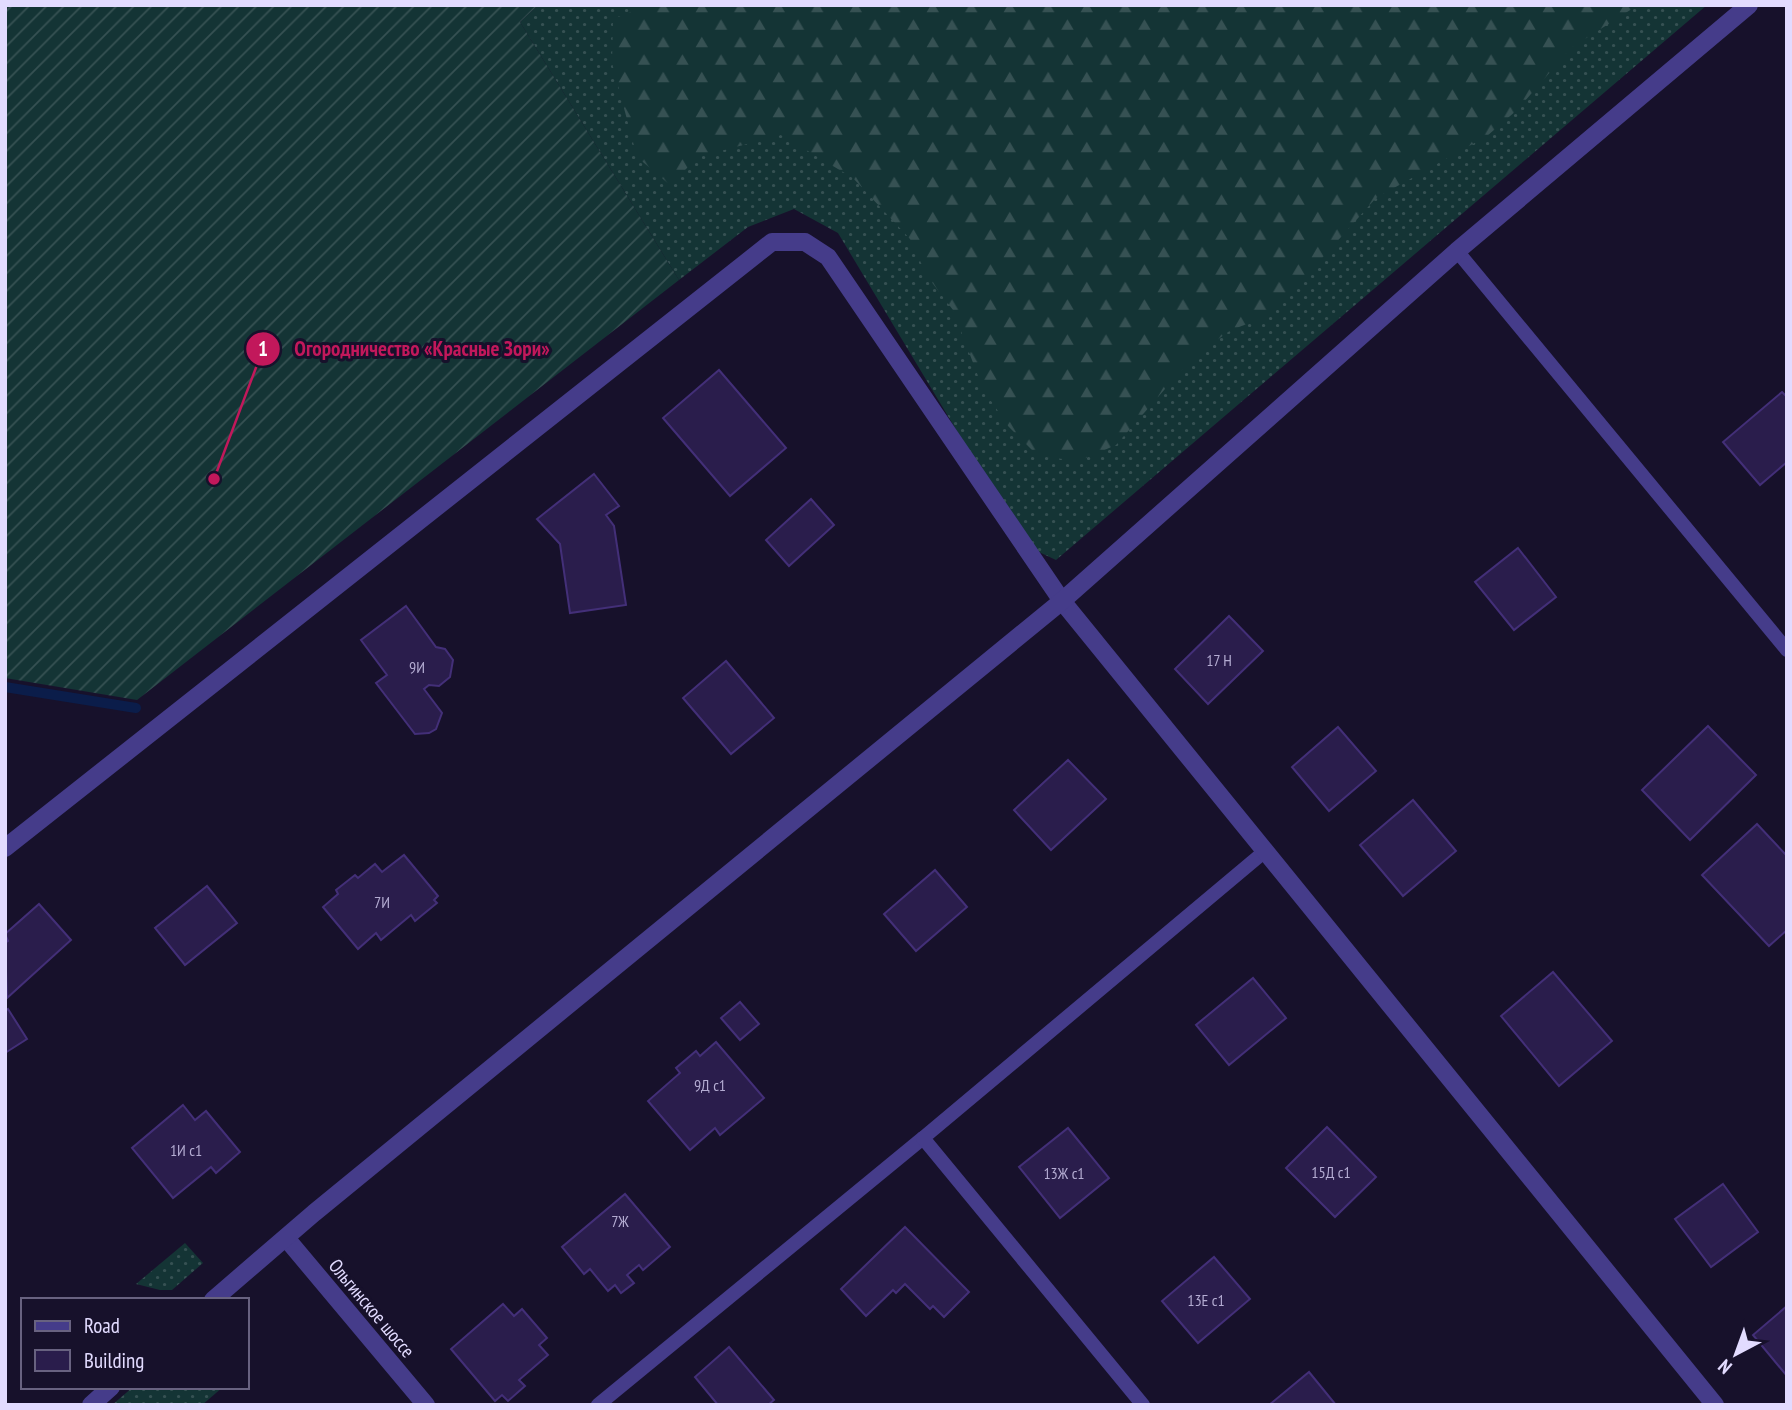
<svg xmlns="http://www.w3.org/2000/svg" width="1792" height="1410" font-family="'PT Sans Narrow',sans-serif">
<defs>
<pattern id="grass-dots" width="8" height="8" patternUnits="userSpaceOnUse" patternTransform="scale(1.75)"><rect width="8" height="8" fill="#143435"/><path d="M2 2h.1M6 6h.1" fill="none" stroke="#365153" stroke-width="1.8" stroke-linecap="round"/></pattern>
<pattern id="forest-firs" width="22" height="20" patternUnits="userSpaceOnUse" patternTransform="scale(1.75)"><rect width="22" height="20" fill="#143435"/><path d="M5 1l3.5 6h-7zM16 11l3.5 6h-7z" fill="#365153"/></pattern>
<pattern id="garden-furrows" width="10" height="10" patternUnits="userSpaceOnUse" patternTransform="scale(1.75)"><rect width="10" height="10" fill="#143435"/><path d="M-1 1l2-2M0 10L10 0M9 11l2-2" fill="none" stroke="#365153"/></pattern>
</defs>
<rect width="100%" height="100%" fill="#17112b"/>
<g fill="url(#grass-dots)">
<path d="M538 5H1707L1056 560 1026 546 838 233 794 209 748 227 679 280 520 22Z"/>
<path d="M185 1243 203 1263 172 1290H160L136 1284Z"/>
<path d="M133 1387H223L202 1405H112Z"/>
</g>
<path fill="url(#forest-firs)" d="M648 5H1638L1571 48 1517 110 1487 136 1376 198 1271 315 1231 330 1193 357 1116 445 1079 461 1038 456 1008 426 983 389 953 310 927 276 910 239 853 178 781 135 698 157 670 185 637 157 612 63 613 19Z"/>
<path fill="url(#garden-furrows)" d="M5 5H538L520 22 679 280 137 700 5 678Z"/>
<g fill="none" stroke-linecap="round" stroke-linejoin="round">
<path stroke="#0b1d4a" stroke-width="10" d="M5 687 136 708"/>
</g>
<g fill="#2a1d4c" stroke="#432f78" stroke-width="2">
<path d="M719 370 786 448 730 496 663 418Z"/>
<path d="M1782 392 1787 397V462L1760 485 1723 442Z"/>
<path d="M594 474 619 506 606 515 614 526 626 605 570 613 560 544 537 519Z"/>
<path d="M811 499 834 525 789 566 766 540Z"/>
<path d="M1518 548 1556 597 1514 630 1475 582Z"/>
<path d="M406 606 436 647 445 649 453 660 450 677 439 686 429 685 424 689 442 713 436 729 429 733 415 734 376 683 387 675 361 640Z"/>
<path d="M1229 616 1263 651 1208 704 1175 669Z"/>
<path d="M726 661 774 718 731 754 683 698Z"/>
<path d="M1708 726 1756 775 1690 840 1642 790Z"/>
<path d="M1338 727 1376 771 1329 811 1292 767Z"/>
<path d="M1068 760 1106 799 1051 850 1014 810Z"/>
<path d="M1413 800 1456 851 1403 896 1360 845Z"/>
<path d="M1757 824 1787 856V930L1769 946 1702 875Z"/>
<path d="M404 855 438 896 434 900 437 903 415 921 411 915 381 940 376 933 358 949 323 907 338 894 336 890 355 875 358 878 375 864 382 872Z"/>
<path d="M935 870 967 907 916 951 884 914Z"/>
<path d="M207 886 237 923 185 965 155 928Z"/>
<path d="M39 904 71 940 7 998 5 943 8 941 5 934Z"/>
<path d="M1553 972 1612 1041 1559 1086 1501 1016Z"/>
<path d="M1253 978 1286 1018 1229 1065 1196 1025Z"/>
<path d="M740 1002 759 1024 740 1040 721 1018Z"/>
<path d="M8 1009 27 1039 5 1053V1011Z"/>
<path d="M716 1042 764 1098 720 1135 715 1128 690 1150 648 1101 680 1073 676 1068 696 1051 700 1056Z"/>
<path d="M183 1105 195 1120 206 1111 240 1152 216 1173 211 1167 173 1198 132 1148Z"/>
<path d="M1327 1127 1376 1177 1335 1217 1286 1168Z"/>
<path d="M1068 1128 1109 1178 1060 1218 1019 1167Z"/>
<path d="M1723 1184 1758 1232 1711 1267 1675 1219Z"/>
<path d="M625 1194 670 1247 643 1270 639 1265 627 1275 634 1283 621 1293 615 1285 608 1291 590 1269 584 1274 562 1247Z"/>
<path d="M905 1227 969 1292 944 1317 933 1306 930 1309 905 1284 896 1293 893 1290 866 1316 841 1289Z"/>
<path d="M1214 1257 1250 1299 1198 1343 1162 1301Z"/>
<path d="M503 1304 514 1316 522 1309 547 1338 539 1345 548 1355 519 1380 525 1386 508 1401 502 1395 495 1401 451 1349Z"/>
<path d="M1787 1306V1376L1753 1335Z"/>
<path d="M729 1347 774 1400 768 1405H718L695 1377Z"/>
<path d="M1309 1372 1336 1405H1269Z"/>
</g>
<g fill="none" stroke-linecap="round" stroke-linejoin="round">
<g stroke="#453c8a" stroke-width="14">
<path d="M1457 251 1787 650"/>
<path d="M598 1405 923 1138"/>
<path d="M1143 1405 923 1138 1264 852"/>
</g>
<g stroke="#453c8a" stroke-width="18">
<path d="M5 848 772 242H805L828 257 1062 601 1715 1405"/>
<path d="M286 1238 426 1405"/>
<path d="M213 1300 314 1213 1062 601 1457 251 1749 5"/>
<path d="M91 1405 111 1387"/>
</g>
</g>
<g text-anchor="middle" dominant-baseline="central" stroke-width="6" stroke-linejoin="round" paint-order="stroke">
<g font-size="16" fill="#b4acd2">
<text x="1219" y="660">17 Н</text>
<text x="417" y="667">9И</text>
<text x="382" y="902">7И</text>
<text x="710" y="1085">9Д с1</text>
<text x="186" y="1150">1И с1</text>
<text x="1331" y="1172">15Д с1</text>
<text x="1064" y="1173">13Ж с1</text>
<text x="620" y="1221">7Ж</text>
<text x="1206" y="1300">13Е с1</text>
</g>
<g font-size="19" fill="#e2dbff" stroke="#17112b">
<text transform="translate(372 1308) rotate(50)">Ольгинское шоссе</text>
</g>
</g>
<path fill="none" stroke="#c2185b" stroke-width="2.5" d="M214 479L263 349"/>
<g fill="#c2185b" stroke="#17112b" stroke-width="2.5">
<circle cx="214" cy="479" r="7"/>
<circle cx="263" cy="349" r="18"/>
</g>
<g font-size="21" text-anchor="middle" font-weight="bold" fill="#fff">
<text x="263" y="356">1</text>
</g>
<g font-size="21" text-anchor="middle" font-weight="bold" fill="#c2185b" stroke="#17112b" stroke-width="6" stroke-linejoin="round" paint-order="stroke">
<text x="422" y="356">Огородничество «Красные Зори»</text>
</g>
<rect width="1792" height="1410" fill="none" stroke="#e2dbff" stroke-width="14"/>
<rect x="21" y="1298" width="228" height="91" fill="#17112b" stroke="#686280" stroke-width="2"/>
<rect x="35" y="1321" width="35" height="10" fill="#453c8a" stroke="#686280" stroke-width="2"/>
<text x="84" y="1333" font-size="21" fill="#e2dbff">Road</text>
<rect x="35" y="1350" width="35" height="21" fill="#2a1d4c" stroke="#686280" stroke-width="2"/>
<text x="84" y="1368" font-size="21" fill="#e2dbff">Building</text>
<g transform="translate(1736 1354) rotate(221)" stroke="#17112b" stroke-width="5" paint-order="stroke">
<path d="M0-5L12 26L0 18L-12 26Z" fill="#e2dbff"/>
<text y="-10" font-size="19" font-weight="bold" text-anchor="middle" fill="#e2dbff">N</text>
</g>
</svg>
